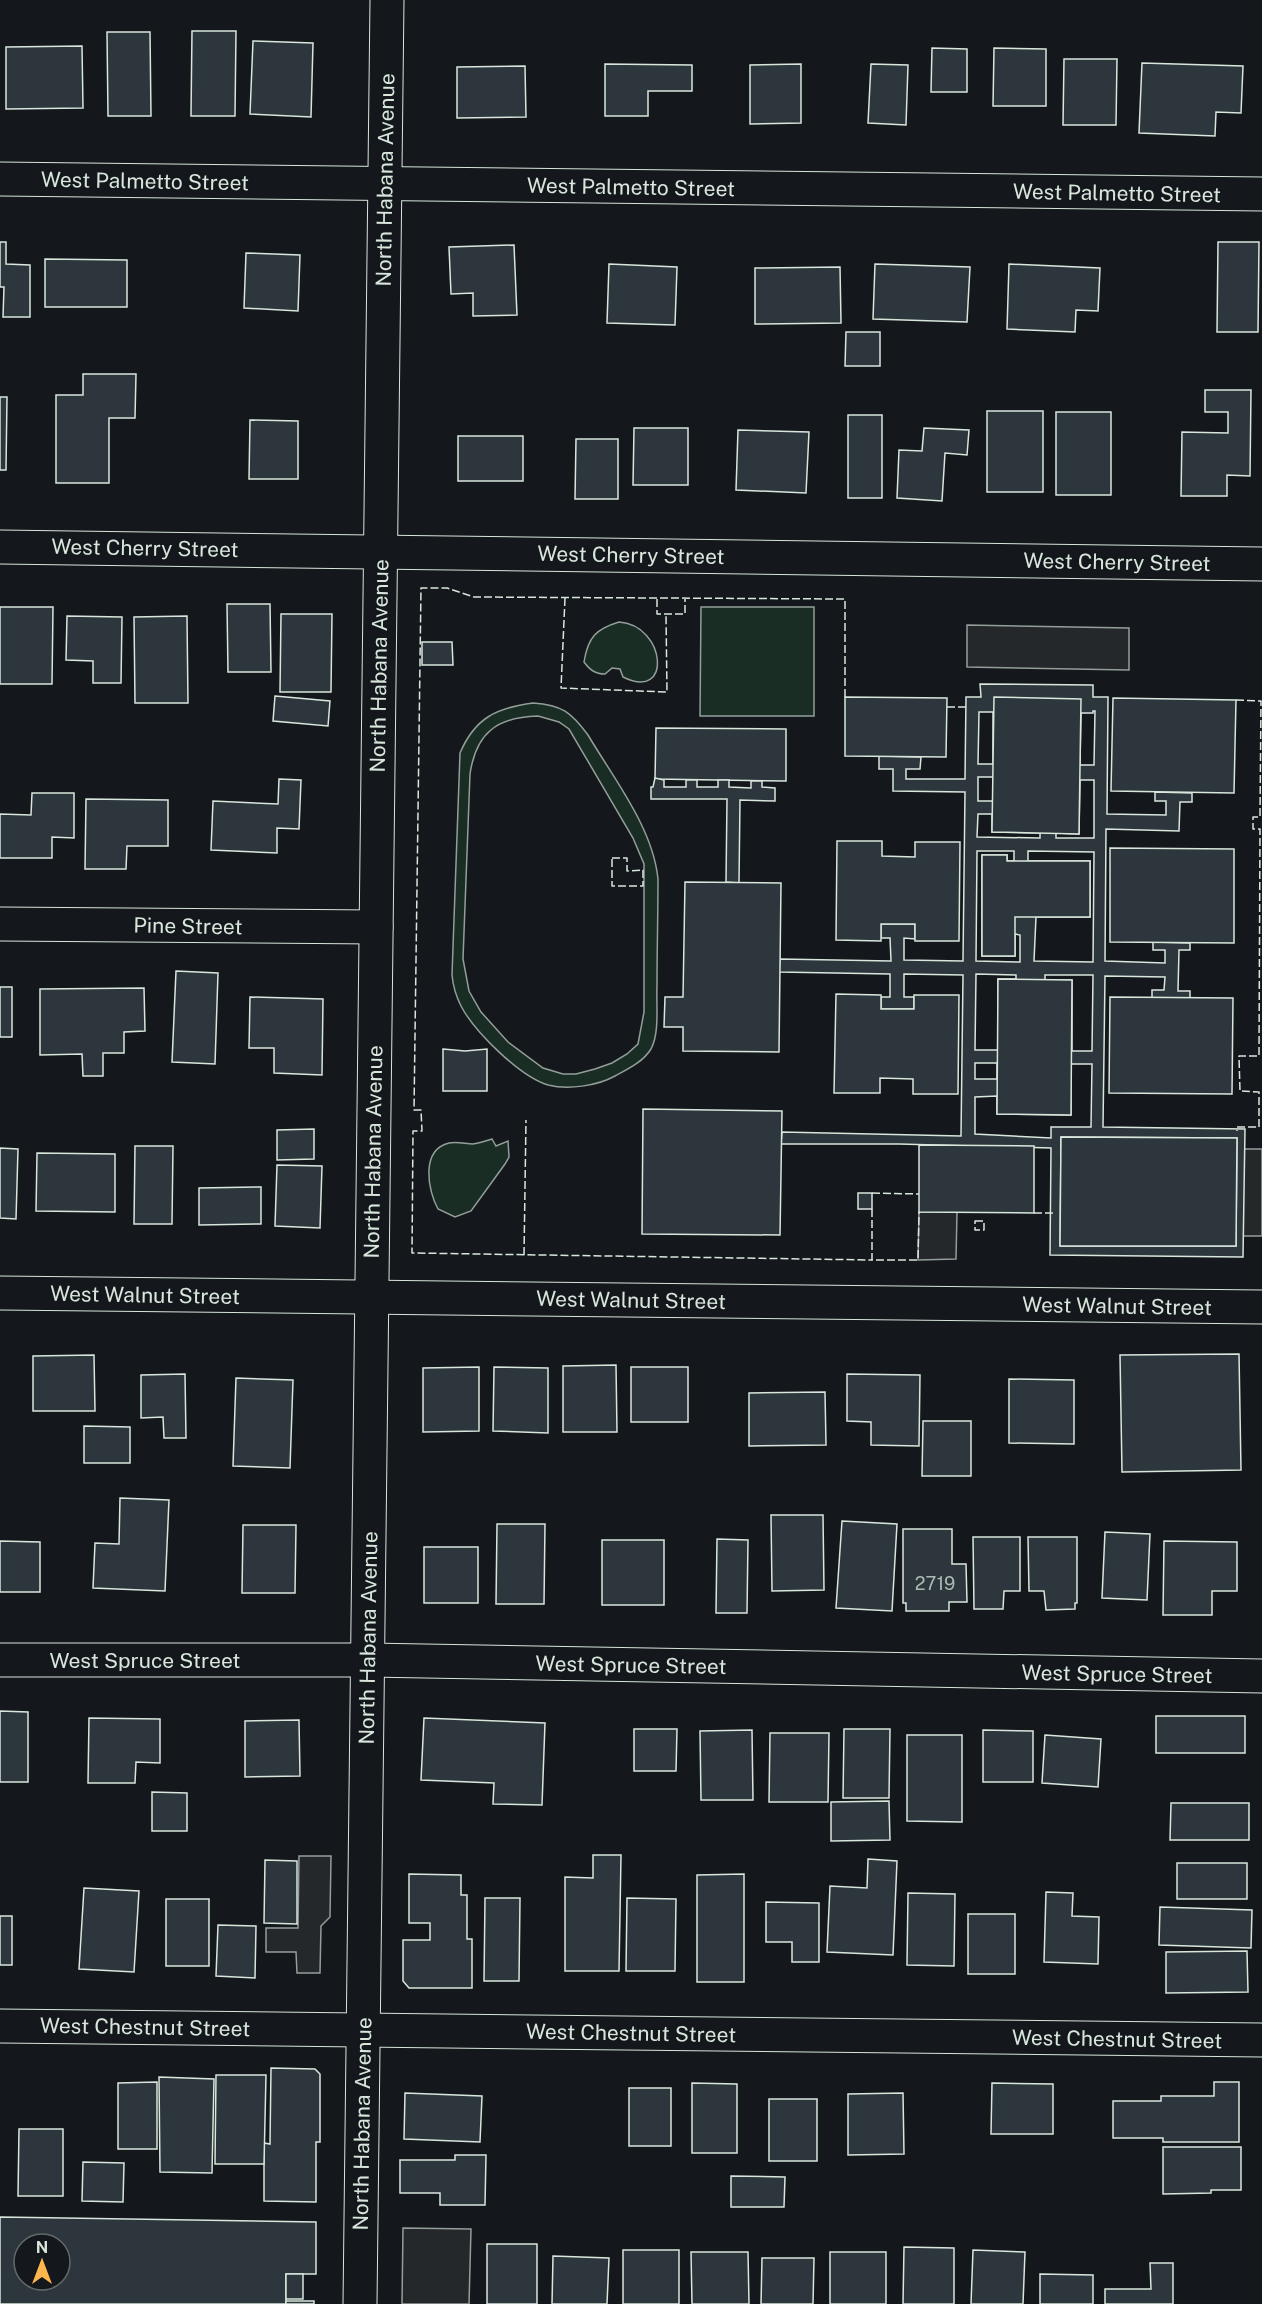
<svg xmlns="http://www.w3.org/2000/svg" width="1262" height="2304" font-family="'Public Sans',sans-serif">
<rect width="100%" height="100%" fill="#14181c"/>
<g fill="#1a2d24" stroke="#939e99" stroke-width="1.5" fill-rule="evenodd">
<path d="M701 607H814V716H700Z"/>
<path d="M619 622C666 625 673 702 623 677L620 669 612 668 605 674C595 674 590 670 584 662 588 637 596 629 619 622Z"/>
<path d="M533 703C562 705 571 712 588 735 614 779 653 828 658 879 658 915 657 950 657 985 656 1004 660 1032 651 1049 643 1062 628 1069 615 1076 597 1086 568 1090 548 1085 520 1077 474 1031 461 1006 456 996 453 986 452 975L460 753C475 718 496 708 533 703ZM538 716 559 722 569 729 633 838 644 864V1012L638 1044 627 1054 612 1063 595 1069 576 1074H563L543 1068 508 1042 481 1012 469 991 463 959 470 774C476 733 497 717 538 716Z"/>
<path d="M492 1139 496 1146 508 1141 509 1157 505 1164 471 1211 455 1217 438 1209C428 1191 420 1150 449 1143 457 1141 466 1144 473 1144 480 1143 486 1141 492 1139Z"/>
</g>
<g fill="#24282b" stroke="#939e99" stroke-width="1.5">
<path d="M967 625 1129 628V670L967 667Z"/>
<rect x="1243" y="1149" width="19" height="87"/>
<path d="M919 1212H957L956 1259 918 1260Z"/>
<path d="M299 1856H331L330 1917 321 1926 320 1973H297L296 1952H266V1928H298Z"/>
<path d="M403 2228 471 2229 469 2304H402Z"/>
</g>
<g fill="#2c363c" stroke="#d8e6dc" stroke-width="1.5" fill-rule="evenodd">
<path d="M192 31H236L235 116H191Z"/>
<path d="M107 32H150L151 116H108Z"/>
<path d="M253 41 313 43 311 117 250 114Z"/>
<path d="M82 46 83 108 6 109V47Z"/>
<path d="M932 48 967 49V92H931Z"/>
<path d="M994 48 1046 49V106H993Z"/>
<path d="M1064 59H1117L1116 125H1063Z"/>
<path d="M1142 63 1243 66 1241 113 1216 112 1215 136 1139 133Z"/>
<path d="M605 64 692 65V91H648V116H605Z"/>
<path d="M801 64V123L750 124V65Z"/>
<path d="M871 64 908 65 906 125 868 123Z"/>
<path d="M525 66 526 117 457 118V67Z"/>
<path d="M0 242H6V264L30 265V317H3L4 287H0Z"/>
<path d="M1218 242H1259L1258 332H1217Z"/>
<path d="M514 245 517 315 473 316V293L451 294 449 247Z"/>
<path d="M246 253 300 255 298 311 244 308Z"/>
<path d="M45 259 127 260V307H45Z"/>
<path d="M609 264 677 267 675 325 607 323Z"/>
<path d="M875 264 970 267 967 322 873 319Z"/>
<path d="M1009 264 1100 268 1098 311 1076 310 1075 332 1007 329Z"/>
<path d="M840 267 841 323 755 324V268Z"/>
<path d="M846 332H880V366H845Z"/>
<path d="M83 374H136L135 418H109V483H56V395H83Z"/>
<path d="M1205 390H1251L1250 476 1227 475V496H1181L1182 432 1228 433V412H1205Z"/>
<path d="M0 397H7L6 470H0Z"/>
<rect x="987" y="411" width="56" height="81"/>
<rect x="1056" y="412" width="55" height="83"/>
<rect x="848" y="415" width="34" height="83"/>
<path d="M250 420 298 421V479H249Z"/>
<path d="M634 428H688V485H633Z"/>
<path d="M924 428 969 430 967 455 945 453 942 501 897 498 899 450 922 451Z"/>
<path d="M738 430 809 432 806 493 736 490Z"/>
<rect x="458" y="436" width="65" height="45"/>
<path d="M576 439H618V499H575Z"/>
<path d="M227 604H270L271 672H228Z"/>
<path d="M0 607H53L52 684H0Z"/>
<path d="M281 614H332L331 692H280Z"/>
<path d="M67 616 122 617 121 683H93V661L66 660Z"/>
<path d="M187 616 188 703H135L134 617Z"/>
<path d="M422 642H452L453 665H422Z"/>
<path d="M980 684 1093 685V697H1108L1107 814 1166 815V801H1155V792L1192 793V802H1180L1179 831 1106 829 1105 961 1165 963V950H1153V942L1190 943V950H1179L1178 991H1190V998H1152V990H1164L1165 977 1105 976 1103 1127 1245 1129 1243 1257 1050 1255 1051 1148 899 1144H781L782 1132 961 1136 963 975 904 974V997H914V1009H881V997H890V974L779 972 780 959 891 961 890 938H881V924H915V939L904 938V960L963 961 965 792 893 791V769H879V756L921 757 920 769H906V779H965L966 697H981ZM1093 711H1095L1094 765H1080L1081 713H1093ZM979 712H993V764H978ZM978 777H993V801H978ZM1080 780H1094V838H1056V833L1079 834ZM978 814H992V832L1040 833V838L977 837ZM977 851H1014V861H1007V855H982V956H1015V934L1020 935V962L976 961ZM1028 851 1094 852 1093 962 1034 961 1036 917H1090V861H1028ZM976 974 1016 975V979H998V1050H975ZM1045 975H1093L1092 1051H1072V980H1045ZM975 1063H997V1079H975ZM1071 1064H1092L1091 1127H1051V1138L975 1134V1097L997 1096V1114L1071 1115ZM1061 1137 1237 1138 1236 1246H1060Z"/>
<path d="M275 696 330 701 328 726 273 721Z"/>
<path d="M845 697 947 698 946 757 845 756Z"/>
<path d="M994 697 1081 699 1079 834 992 832Z"/>
<path d="M1113 698 1236 700 1234 793 1111 791Z"/>
<path d="M656 728 786 729V781L655 779Z"/>
<path d="M655 778 664 780V787H686V780H697V787H718V780H729V787L751 788V781H762V787L775 788V801L740 800 739 883 726 882 727 799H651V787H653Z"/>
<path d="M279 779 301 780 299 829 277 828V853L211 850 213 801 278 804Z"/>
<path d="M32 793H74V838L52 837V858H0V814L31 815Z"/>
<path d="M86 799 168 800V846H127L126 869H85Z"/>
<path d="M837 841H882V856L915 857V842H960L959 941H915V924H881V941L836 940Z"/>
<path d="M1110 848 1234 849V943L1110 942Z"/>
<path d="M982 855H1007V861H1090V917H1015V956H982Z"/>
<path d="M685 882 781 883 779 1052 683 1051V1027H664L665 997H683Z"/>
<path d="M176 971 218 973 215 1064 172 1062Z"/>
<path d="M998 979 1072 980 1071 1115 997 1114Z"/>
<rect x="0" y="987" width="12" height="50"/>
<path d="M144 988 145 1031 124 1032V1053H103V1076H83L82 1054 40 1055V989Z"/>
<path d="M836 994 881 995V1009H914V995H959L958 1094H913V1079L880 1078V1093H834Z"/>
<path d="M250 997 323 999 322 1075 274 1073V1048H249Z"/>
<path d="M1110 997 1233 998 1232 1094 1109 1093Z"/>
<path d="M443 1049 465 1051 487 1049V1091H443Z"/>
<path d="M643 1109 782 1111 780 1235 642 1234Z"/>
<path d="M314 1129V1159L277 1160V1130Z"/>
<path d="M1061 1137 1237 1138 1236 1246H1060Z"/>
<path d="M919 1145 1034 1146V1213L919 1212Z"/>
<path d="M135 1146H173L172 1224H134Z"/>
<path d="M0 1148 18 1149 16 1219 0 1218Z"/>
<path d="M37 1153 115 1154V1212L36 1211Z"/>
<path d="M277 1165 322 1166 320 1228 275 1226Z"/>
<path d="M261 1187V1224L199 1225V1188Z"/>
<rect x="858" y="1193" width="14" height="16"/>
<path d="M1239 1354 1241 1470 1122 1472 1120 1355Z"/>
<path d="M94 1355 95 1411H33V1356Z"/>
<path d="M616 1365 617 1432H563V1366Z"/>
<path d="M479 1367V1431L423 1432V1368Z"/>
<path d="M494 1367 548 1368V1433L493 1431Z"/>
<rect x="631" y="1367" width="57" height="55"/>
<path d="M185 1374 186 1438H164L163 1417 141 1418V1375Z"/>
<path d="M847 1374 920 1375 919 1446 871 1445V1422L847 1421Z"/>
<path d="M236 1378 293 1380 290 1468 233 1466Z"/>
<path d="M1009 1379 1074 1380V1444L1009 1443Z"/>
<path d="M825 1392 826 1445 749 1446V1393Z"/>
<path d="M923 1421H971V1476H922Z"/>
<path d="M84 1426 130 1427V1463H84Z"/>
<path d="M120 1498 169 1500 165 1591 93 1588 95 1543 119 1544Z"/>
<path d="M771 1515H823L824 1590 772 1591Z"/>
<path d="M842 1521 897 1524 892 1611 836 1608Z"/>
<path d="M497 1524H545L544 1604H496Z"/>
<path d="M243 1525H296L295 1593H242Z"/>
<path d="M903 1529H952V1564H966L967 1602H949V1611H906V1603H903Z"/>
<path d="M1105 1532 1150 1534 1147 1600 1102 1598Z"/>
<path d="M973 1537H1020V1591H1004L1003 1609H974Z"/>
<path d="M1028 1537H1077V1603H1075V1609L1046 1610 1044 1591H1029Z"/>
<path d="M717 1539 748 1540 747 1613H716Z"/>
<rect x="602" y="1540" width="62" height="65"/>
<path d="M0 1541 40 1542V1592H0Z"/>
<path d="M1164 1541 1237 1542V1591H1212V1615H1163Z"/>
<rect x="424" y="1547" width="54" height="56"/>
<path d="M0 1711 28 1712V1782H0Z"/>
<rect x="1156" y="1716" width="89" height="37"/>
<path d="M89 1718 160 1719V1763L136 1762 135 1783H88Z"/>
<path d="M424 1718 545 1723 542 1805 493 1804 494 1783 421 1780Z"/>
<path d="M299 1720 300 1776 245 1777V1721Z"/>
<path d="M634 1729H677L676 1771H634Z"/>
<path d="M844 1729H890L889 1798H843Z"/>
<path d="M752 1730 753 1800H701L700 1731Z"/>
<path d="M983 1730 1033 1731V1782H983Z"/>
<path d="M770 1733H829L828 1802H769Z"/>
<path d="M907 1735H962V1822L907 1821Z"/>
<path d="M1045 1735 1101 1739 1098 1787 1042 1783Z"/>
<path d="M152 1792 187 1793V1831H152Z"/>
<path d="M889 1801 890 1840 831 1841V1802Z"/>
<path d="M1171 1803H1249V1840H1170Z"/>
<path d="M593 1855H621L619 1971H565V1877L593 1878Z"/>
<path d="M868 1859 897 1861 893 1955 827 1952 830 1886 867 1888Z"/>
<path d="M265 1860 297 1861V1924L264 1923Z"/>
<rect x="1177" y="1863" width="70" height="36"/>
<path d="M409 1874 461 1875V1895H467V1939H472V1988H409L403 1981V1940H430V1923H409Z"/>
<path d="M744 1874V1982H697V1875Z"/>
<path d="M84 1888 139 1891 134 1972 79 1969Z"/>
<path d="M1046 1892 1073 1893 1072 1916 1099 1917 1098 1964 1044 1962Z"/>
<path d="M908 1893 955 1894 954 1966 907 1965Z"/>
<path d="M485 1898H520L519 1981H484Z"/>
<path d="M627 1898 676 1899 675 1971H626Z"/>
<rect x="166" y="1899" width="43" height="67"/>
<path d="M766 1902 819 1903V1962H792V1942H766Z"/>
<path d="M1160 1907 1252 1910 1251 1948 1159 1945Z"/>
<rect x="968" y="1914" width="47" height="60"/>
<rect x="0" y="1916" width="12" height="49"/>
<path d="M218 1925 256 1926 255 1978 216 1976Z"/>
<path d="M1247 1951 1248 1992 1166 1993V1952Z"/>
<path d="M271 2068 315 2069 320 2074V2142H316V2202L264 2201V2143L270 2144Z"/>
<path d="M216 2075H266L264 2164H215Z"/>
<path d="M159 2077 214 2079 212 2173 160 2172Z"/>
<path d="M157 2082V2149H118V2083Z"/>
<path d="M1214 2082H1239V2142H1163V2138H1113V2101H1161V2096H1214Z"/>
<path d="M692 2083 737 2084V2153H692Z"/>
<path d="M992 2083 1053 2084V2134H991Z"/>
<rect x="629" y="2088" width="42" height="58"/>
<path d="M405 2093 482 2096 480 2142 404 2139Z"/>
<path d="M903 2093 904 2154 848 2155V2094Z"/>
<rect x="769" y="2099" width="48" height="62"/>
<path d="M19 2129H63V2196H18Z"/>
<path d="M1163 2147H1241V2190H1211V2193L1163 2194Z"/>
<path d="M455 2155H486L485 2205H440V2193H400V2160H455Z"/>
<path d="M83 2162 124 2163 123 2202 82 2201Z"/>
<path d="M731 2176 785 2177 784 2207H731Z"/>
<path d="M0 2217 316 2222V2274H286V2304H0ZM24 2244H60V2280H24Z"/>
<rect x="487" y="2244" width="50" height="60"/>
<path d="M904 2247 954 2248V2304H903Z"/>
<rect x="623" y="2250" width="56" height="54"/>
<path d="M973 2250 1025 2252 1023 2304H971Z"/>
<path d="M691 2252H748L749 2304H692Z"/>
<rect x="830" y="2252" width="56" height="52"/>
<path d="M553 2256 609 2258 607 2304H552Z"/>
<path d="M762 2258H814L813 2304H761Z"/>
<path d="M1150 2263H1173V2304H1105V2289H1151Z"/>
<rect x="286" y="2274" width="17" height="25"/>
<path d="M1040 2274 1093 2275V2304H1040Z"/>
<rect x="286" y="2301" width="28" height="3"/>
</g>
<g fill="none" stroke-linecap="round" stroke-linejoin="round">
<defs>
<g id="minor">
<path d="M0 179 1262 194"/>
<path d="M0 547 1262 564"/>
<path d="M0 924 376 927"/>
<path d="M0 1293 1262 1307"/>
<path d="M0 1660H368L1262 1676"/>
<path d="M0 2026 1262 2040"/>
<path d="M360 2304 387 0"/>
</g>
</defs>
<use href="#minor" stroke="#d8e6dc" stroke-width="35"/>
<use href="#minor" stroke="#14181c" stroke-width="33"/>
<g stroke="#d8e6dc" stroke-width="1.5" stroke-dasharray="8 3" stroke-linecap="butt">
<path d="M565 598 561 688 667 692 666 614"/>
<path d="M657 599V614H685V599"/>
<path d="M845 697V599L474 597 447 588H421L414 1110H421L422 1131H413L412 1253 872 1260"/>
<path d="M1236 700 1261 701 1260 817H1253V829H1260L1259 1056H1239L1240 1091 1259 1092V1127H1237V1131"/>
<path d="M947 707H968"/>
<path d="M612 858H627V871L643 870V886H612Z"/>
<path d="M872 1193 919 1194"/>
<path d="M872 1209V1260H918L919 1212"/>
<path d="M1034 1213H1055"/>
<rect x="975" y="1221" width="9" height="9"/>
<path d="M524 1255 526 1120"/>
</g>
</g>
<g text-anchor="middle" dominant-baseline="central" stroke-width="4.5" stroke-linejoin="round" paint-order="stroke">
<g font-size="18" fill="#adbab4">
<text x="935" y="1583">2719</text>
</g>
<g font-size="21" fill="#d8e6dc" stroke="#14181c">
<text transform="translate(385 180) rotate(-89)">North Habana Avenue</text>
<text transform="translate(145 181) rotate(1)">West Palmetto Street</text>
<text transform="translate(631 187) rotate(1)">West Palmetto Street</text>
<text transform="translate(1117 193) rotate(1)">West Palmetto Street</text>
<text transform="translate(145 548) rotate(1)">West Cherry Street</text>
<text transform="translate(631 555) rotate(1)">West Cherry Street</text>
<text transform="translate(1117 562) rotate(1)">West Cherry Street</text>
<text transform="translate(379 666) rotate(-89)">North Habana Avenue</text>
<text transform="translate(188 926) rotate(1)">Pine Street</text>
<text transform="translate(373 1152) rotate(-89)">North Habana Avenue</text>
<text transform="translate(145 1295) rotate(1)">West Walnut Street</text>
<text transform="translate(631 1300) rotate(1)">West Walnut Street</text>
<text transform="translate(1117 1306) rotate(1)">West Walnut Street</text>
<text transform="translate(368 1638) rotate(-89)">North Habana Avenue</text>
<text x="145" y="1660">West Spruce Street</text>
<text transform="translate(631 1665) rotate(1)">West Spruce Street</text>
<text transform="translate(1117 1674) rotate(1)">West Spruce Street</text>
<text transform="translate(145 2027) rotate(1)">West Chestnut Street</text>
<text transform="translate(631 2033) rotate(1)">West Chestnut Street</text>
<text transform="translate(1117 2039) rotate(1)">West Chestnut Street</text>
<text transform="translate(362 2124) rotate(-89)">North Habana Avenue</text>
</g>
</g>
<g transform="translate(42 2262)"><circle r="28" fill="#14181c" stroke="#626a69" stroke-width="1.5"/>
<path d="M0-4.5L10 22L0 15L-10 22Z" fill="#ffb74d"/>
<text y="-9" font-size="16" font-weight="bold" text-anchor="middle" fill="#d8e6dc">N</text>
</g>
</svg>
